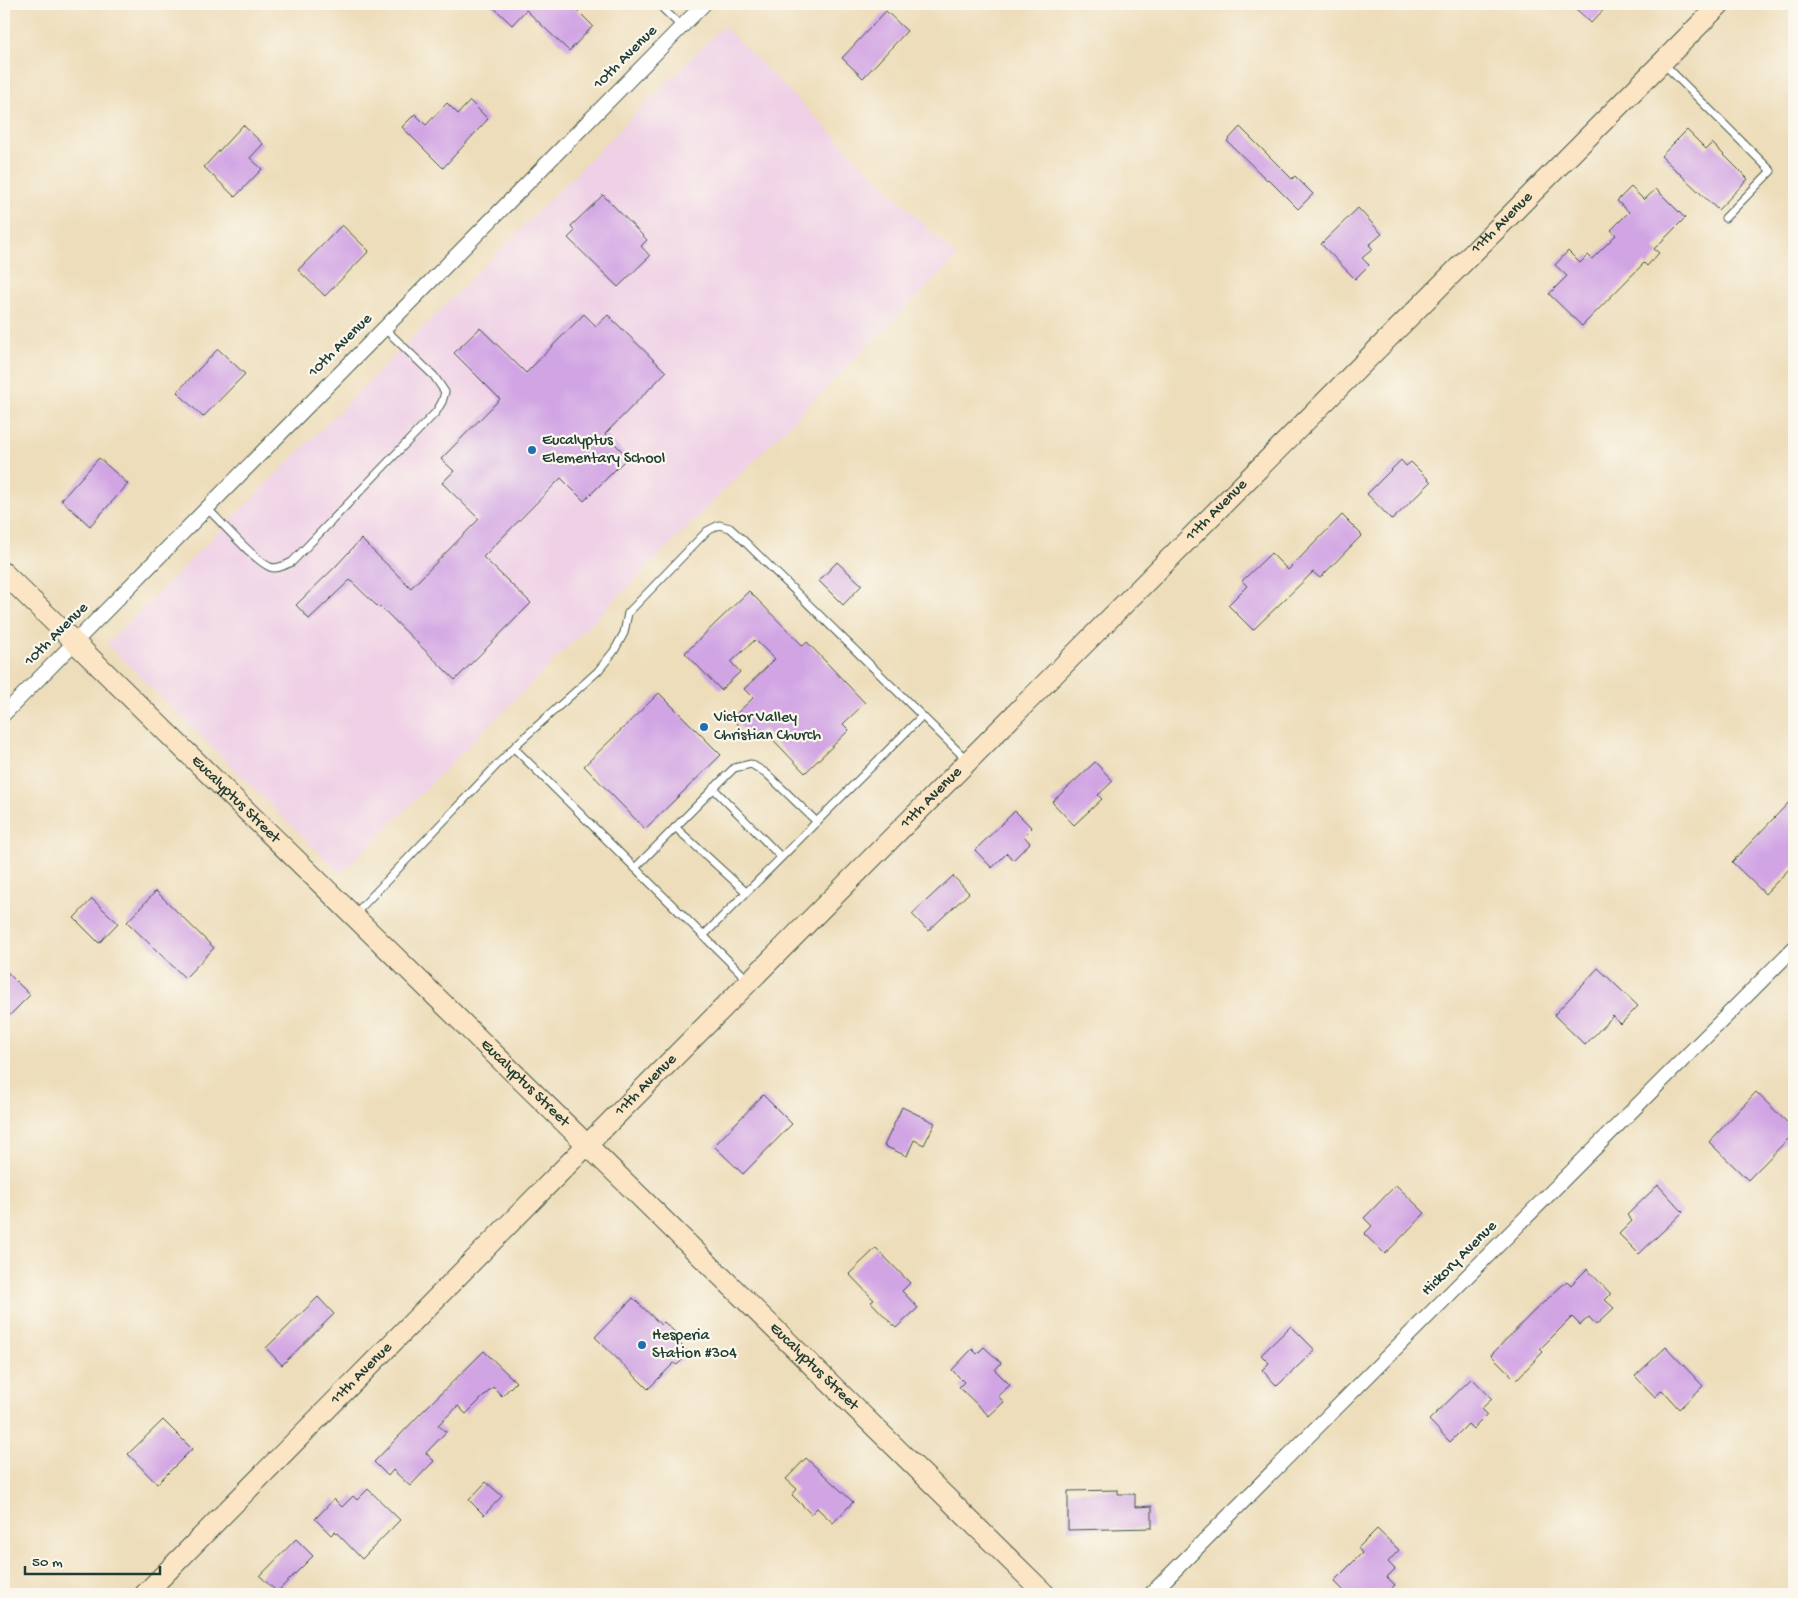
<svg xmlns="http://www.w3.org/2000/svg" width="1798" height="1598" font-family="'Gochi Hand',sans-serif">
<rect width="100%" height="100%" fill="#fbf7ec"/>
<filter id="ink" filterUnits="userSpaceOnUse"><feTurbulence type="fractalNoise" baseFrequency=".02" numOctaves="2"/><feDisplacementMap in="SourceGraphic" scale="10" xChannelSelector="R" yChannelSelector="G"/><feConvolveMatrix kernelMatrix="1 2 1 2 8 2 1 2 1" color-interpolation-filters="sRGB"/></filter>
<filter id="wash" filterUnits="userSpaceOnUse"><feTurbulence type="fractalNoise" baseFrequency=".0096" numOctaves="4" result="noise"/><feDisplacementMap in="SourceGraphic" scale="20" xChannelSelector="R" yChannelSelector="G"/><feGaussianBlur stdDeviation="1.12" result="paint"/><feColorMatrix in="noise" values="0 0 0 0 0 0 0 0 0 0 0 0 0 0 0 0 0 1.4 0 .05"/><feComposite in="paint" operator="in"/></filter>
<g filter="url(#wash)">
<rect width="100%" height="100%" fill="#edddba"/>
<path fill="#efd0e6" d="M723 26 957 257 341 874 107 644Z"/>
<g id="blocks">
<g fill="#d1a4e4">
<path d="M490 4H571L593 26 569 51 526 10 512 25Z"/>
<path d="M1571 4H1609L1591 23Z"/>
<path d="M886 11 907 31 863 78 842 58Z"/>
<path d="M470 101 488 119 443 168 402 127 415 114 426 125 447 103 458 114Z"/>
<path d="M243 125 263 144 250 158 262 169 235 197 204 167Z"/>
<path d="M1240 127 1292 179 1295 176 1313 194 1298 209 1268 179 1267 180 1227 141Z"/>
<path d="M1687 130 1706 149 1712 143 1748 179 1718 210 1661 156Z"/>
<path d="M1631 187 1644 200 1656 189 1685 218 1654 249 1659 253 1647 266 1644 263 1582 326 1549 294 1567 276 1555 265 1568 251 1580 263 1588 255 1592 259 1616 235 1611 230 1629 212 1617 201Z"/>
<path d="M603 195 647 240 641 246 650 256 618 287 568 238 575 231 571 226Z"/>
<path d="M1358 208 1382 234 1369 245 1373 249 1362 258 1369 265 1355 279 1321 244Z"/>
<path d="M342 225 369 251 325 296 298 270Z"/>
<path d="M584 314 596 326 608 315 666 372 605 434 628 457 584 501 561 478 483 557 531 603 455 680 381 607 379 608 350 580 309 619 296 605 336 566 361 539 411 588 479 519 442 483 454 471 441 459 500 399 454 353 480 328 526 373Z"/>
<path d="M218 349 245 374 203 417 177 392Z"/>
<path d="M99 458 128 484 90 526 61 500Z"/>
<path d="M1401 460 1406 466 1411 462 1431 482 1392 520 1367 494Z"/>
<path d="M1342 515 1362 535 1320 578 1313 572 1253 630 1228 605 1247 586 1242 581 1271 553 1288 570Z"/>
<path d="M837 562 862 585 843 605 819 581Z"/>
<path d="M749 591 803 646 807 642 865 703 843 724 849 730 805 773 763 729 752 739 732 718 753 698 744 689 775 659 755 640 731 662 740 672 721 690 685 653Z"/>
<path d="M659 693 721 755 645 829 584 766Z"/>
<path d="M1095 762 1113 781 1098 795 1102 799 1074 825 1052 802Z"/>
<path d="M1794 797V864L1765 894 1732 862Z"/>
<path d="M1015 811 1032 828 1024 836 1030 843 1013 860 1007 853 992 868 975 850Z"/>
<path d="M953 876 969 893 928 931 912 914Z"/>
<path d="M156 891 214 948 185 978 127 922Z"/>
<path d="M92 899 118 923 99 943 74 918Z"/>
<path d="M1598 968 1638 1006 1621 1024 1613 1016 1585 1045 1554 1015Z"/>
<path d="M4 969 30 995 4 1021Z"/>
<path d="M1756 1092 1794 1129V1133L1748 1180 1709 1142Z"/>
<path d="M763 1095 792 1124 743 1174 714 1146Z"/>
<path d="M902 1107 935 1123 924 1145 914 1140 907 1156 884 1146Z"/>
<path d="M1396 1185 1425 1213 1385 1254 1364 1234 1372 1226 1364 1218Z"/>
<path d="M1658 1185 1683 1212 1639 1254 1619 1234 1632 1221 1627 1215Z"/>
<path d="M876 1248 910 1283 902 1291 918 1308 896 1328 871 1302 874 1300 849 1274Z"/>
<path d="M1587 1269 1611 1294 1605 1300 1614 1308 1596 1325 1589 1317 1580 1325 1572 1317 1540 1349 1543 1352 1516 1380 1491 1355 1533 1312 1567 1281 1571 1285Z"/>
<path d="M318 1297 334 1314 282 1365 266 1348Z"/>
<path d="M633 1298 661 1325 664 1322 676 1333 673 1337 689 1353 677 1365 674 1363 648 1389 595 1337Z"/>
<path d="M1291 1326 1315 1350 1277 1386 1262 1370 1269 1363 1261 1355Z"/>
<path d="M984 1347 1001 1363 995 1370 1010 1385 998 1396 1004 1402 989 1416 959 1387 964 1382 952 1370 972 1349 977 1354Z"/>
<path d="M1666 1347 1703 1386 1679 1409 1662 1390 1655 1397 1635 1376Z"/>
<path d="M484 1351 516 1382 502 1396 493 1387 466 1414 458 1406 438 1425 446 1432 426 1453 434 1461 410 1486 393 1470 388 1476 374 1462 423 1411Z"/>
<path d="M1472 1378 1492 1399 1481 1409 1487 1415 1473 1429 1468 1424 1450 1442 1429 1420Z"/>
<path d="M163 1420 192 1449 157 1484 128 1454Z"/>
<path d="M806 1458 853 1502 833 1523 817 1508 811 1514 792 1495 797 1489 786 1479Z"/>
<path d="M486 1482 502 1496 484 1515 469 1500Z"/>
<path d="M368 1489 400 1520 362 1559 335 1531 331 1535 315 1519 334 1499 342 1507 353 1496 357 1500Z"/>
<path d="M1118 1490V1494H1135V1507L1152 1506V1528L1068 1530V1491Z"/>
<path d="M1377 1529 1399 1550 1388 1562 1395 1569 1387 1577 1395 1585 1386 1594H1347L1334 1581 1362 1553 1358 1548Z"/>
<path d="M296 1539 313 1556 277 1592 260 1576Z"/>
</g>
</g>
</g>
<g filter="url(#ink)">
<use href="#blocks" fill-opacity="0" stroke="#3e5548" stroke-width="1"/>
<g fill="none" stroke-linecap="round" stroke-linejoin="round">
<defs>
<g id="lane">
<path d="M658 4 682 27"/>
<path d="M1663 63 1771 171 1725 218"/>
<path d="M207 508C220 521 255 561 270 567 277 570 285 565 292 562L436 412 442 402 445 392 434 376 384 328"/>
<path d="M514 748 748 980"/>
<path d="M713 788 781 857"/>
<path d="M675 827 746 892"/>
<path d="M635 868 734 768 751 764 766 773 817 822"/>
<path d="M354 915 517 744 598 671 614 651 624 633 628 613 707 531 719 525 730 528 740 537 966 759"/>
<path d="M703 936 922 716"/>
</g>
<g id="street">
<path d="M4 714 704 4"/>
<path d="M1151 1594 1794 948"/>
</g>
<g id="secondary">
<path id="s1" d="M4 573 1045 1594"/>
<path id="s2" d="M145 1594 587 1145 1720 4"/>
</g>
</defs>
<use href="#lane" stroke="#3e5548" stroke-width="9"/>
<use href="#street" stroke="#3e5548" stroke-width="16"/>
<use href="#secondary" stroke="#3e5548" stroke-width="22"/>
<use href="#lane" stroke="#fff" stroke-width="7"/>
<use href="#street" stroke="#fff" stroke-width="14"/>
<use href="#secondary" stroke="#fce5c4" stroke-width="20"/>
</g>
</g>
<g fill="#1f6fb2" stroke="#fbf7ec" stroke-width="2">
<circle cx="532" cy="450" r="5"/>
<circle cx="704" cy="727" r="5"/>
<circle cx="642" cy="1345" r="5"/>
</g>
<g text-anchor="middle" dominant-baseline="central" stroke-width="4.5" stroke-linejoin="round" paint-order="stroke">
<g font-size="16" fill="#1f3d34" stroke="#fbf7ec">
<text transform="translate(626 58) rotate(-45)">10th Avenue</text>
<text stroke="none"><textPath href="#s2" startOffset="1929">11th Avenue</textPath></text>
<text transform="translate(341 346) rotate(-45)">10th Avenue</text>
<text stroke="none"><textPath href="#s2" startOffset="1524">11th Avenue</textPath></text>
<text transform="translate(57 635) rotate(-45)">10th Avenue</text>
<text stroke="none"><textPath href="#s2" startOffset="1119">11th Avenue</textPath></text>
<text stroke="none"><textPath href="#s1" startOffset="324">Eucalyptus Street</textPath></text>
<text stroke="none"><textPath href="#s1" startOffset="729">Eucalyptus Street</textPath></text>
<text stroke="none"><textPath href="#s2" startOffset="714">11th Avenue</textPath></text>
<text transform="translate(1460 1259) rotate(-45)">Hickory Avenue</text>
<text stroke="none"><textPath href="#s1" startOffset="1134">Eucalyptus Street</textPath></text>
<text stroke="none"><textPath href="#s2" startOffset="309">11th Avenue</textPath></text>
</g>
<g font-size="16" fill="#1f3d34" stroke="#fbf7ec" text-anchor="start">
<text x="542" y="441">Eucalyptus<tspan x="542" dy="18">Elementary School</tspan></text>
<text x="714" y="718">Victor Valley<tspan x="714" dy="18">Christian Church</tspan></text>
<text x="652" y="1336">Hesperia<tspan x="652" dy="18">Station #304</tspan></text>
</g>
</g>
<rect width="1798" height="1598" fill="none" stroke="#fbf7ec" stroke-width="20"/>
<path d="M25 1566v8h135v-8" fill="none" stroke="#1f3d34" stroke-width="2.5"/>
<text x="32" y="1566" font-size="15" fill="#1f3d34" stroke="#fbf7ec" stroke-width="4" paint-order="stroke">50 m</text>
</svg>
